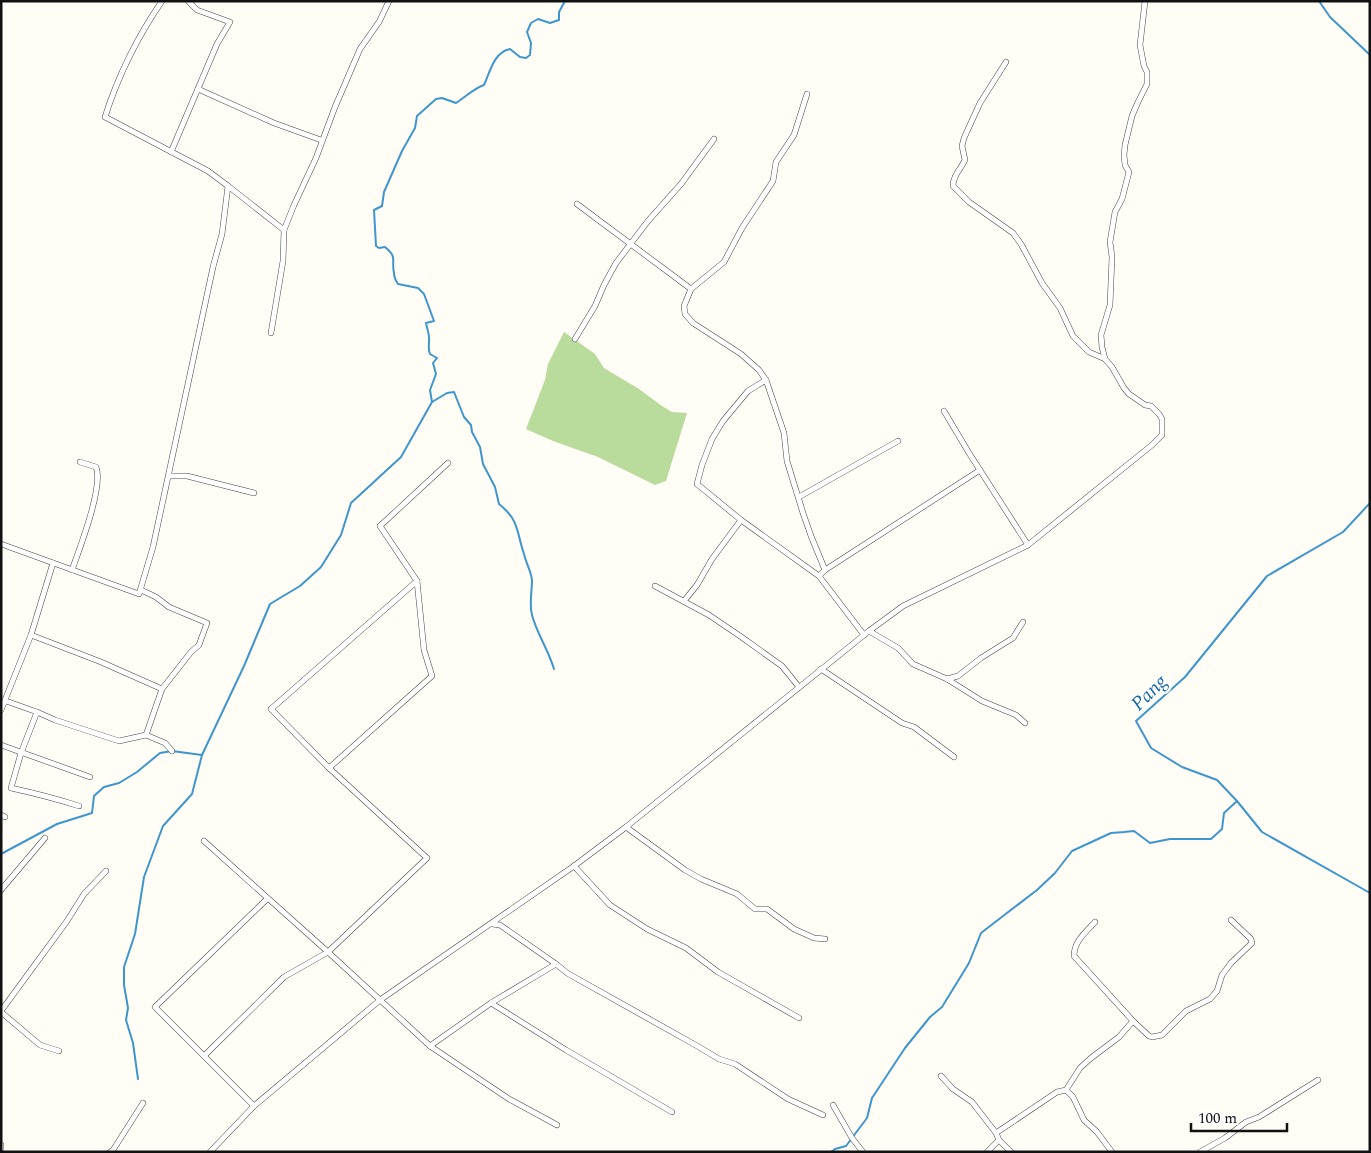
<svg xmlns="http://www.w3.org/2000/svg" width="1371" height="1153" font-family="Spectral,serif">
<rect width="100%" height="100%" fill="#fffdf5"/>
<path fill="#b9dc9c" d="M564 332 595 354 604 368 639 389 662 406 672 412 687 413 666 481 655 485 598 457 553 441 526 429 545 380 548 364Z"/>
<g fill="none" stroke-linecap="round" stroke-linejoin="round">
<g stroke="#3f96cf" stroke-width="2">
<path d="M1319 1 1330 17 1370 55"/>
<path d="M432 402 447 393 454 392 464 417 471 425 472 432 480 447 483 464 495 487 499 504C520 521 516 531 524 554 526 563 531 571 532 580 532 592 529 604 532 615 537 634 548 649 554 669"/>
<path d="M1370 503 1343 532 1267 576 1185 677 1136 721 1151 748 1182 767 1217 780 1237 801 1262 832 1370 893"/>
<path d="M1 854 57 824 92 813 94 796 104 787 119 783 137 772 160 753 172 751 202 755"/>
<path d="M138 1079 133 1043 126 1020 128 1008 124 985V967L135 934 144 877 163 826 192 794 202 755 244 666 270 604 300 586 321 567 341 535 351 503 401 457 432 402 430 390 436 374 433 363 437 358 430 354C428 349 429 346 429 341 430 335 427 329 426 323L434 321 424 294 418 288 398 284C396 281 394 277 394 273 391 259 398 258 385 247L379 248 376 246 374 210 382 206 384 192 402 151 415 128 417 116 436 99 442 98 456 103C464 98 476 87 484 85 490 72 494 52 510 49L520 57 526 58 530 55 531 43 527 32 531 23 538 19 550 23 559 20V12L565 1"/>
<path d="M831 1152 835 1149 846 1146 867 1118 872 1098 905 1048 930 1017 942 1007 969 963 981 933 1037 890 1055 873 1072 851 1111 833 1124 832 1134 831 1150 843 1170 839H1211L1222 829 1224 813 1237 801"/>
</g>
<defs>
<g id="minor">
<path d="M1006 62 980 103 964 138 962 146 965 160C961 169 953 175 953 186L969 202 1013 233 1021 244 1042 283 1060 308 1073 336 1089 352 1105 359"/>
<path d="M198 89 274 123 321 140"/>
<path d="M807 94 794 135 776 162 773 181 742 228 724 262 691 289 684 306 685 314 693 323 741 354 759 370 766 380 784 433 787 461 803 513 811 536 825 570 819 576"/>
<path d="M171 152 217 44 230 22 197 10 188 1"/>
<path d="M228 186 284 230"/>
<path d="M577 204 691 289"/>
<path d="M271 333 283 261 284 230 294 205 316 158 335 107 360 49 379 22 389 1"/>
<path d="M575 339 595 306 604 285 616 263 648 221 681 184 714 139"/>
<path d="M766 380 748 391 723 421 712 439 702 465 697 484 741 520 819 576 864 635"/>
<path d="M944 411 969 453 1028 545"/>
<path d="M169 476H187L254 493"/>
<path d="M799 497 898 441"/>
<path d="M1 544 139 594 153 547 213 267 222 234 228 186 208 171 105 117C118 76 138 36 162 1"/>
<path d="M72 570C79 550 104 486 96 467L80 462"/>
<path d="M825 570 980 470"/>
<path d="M655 586 709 615 740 636 782 666 799 687"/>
<path d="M141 590 156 597 169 607 207 623 199 645 191 652 162 689 146 735"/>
<path d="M684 601 697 585 712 559 741 520"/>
<path d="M869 631 898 648 913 664 947 679 982 701 1016 715 1025 723"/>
<path d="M31 635 101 662 162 689"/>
<path d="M821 669 902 723 914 727 954 757"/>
<path d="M947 679 958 676 981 658 1013 638 1023 622"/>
<path d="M6 701 37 712 55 720 119 741 146 735 165 743 172 751"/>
<path d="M1 710 31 635 53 563"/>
<path d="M37 712 21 753 11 788C34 793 57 799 79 806"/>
<path d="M1 745 90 777"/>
<path d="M329 768 432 676 424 650 417 581 380 526 448 463"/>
<path d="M1 815 5 817"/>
<path d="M626 827 685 870 701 879 737 894 755 909H767L794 929 814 938 825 939"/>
<path d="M204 841 328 952 430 1046 509 1099 557 1125"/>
<path d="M574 866 610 905 647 929 686 948 718 972 799 1018"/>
<path d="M1 890 45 838"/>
<path d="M1095 922C1086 932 1074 941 1074 956L1133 1021"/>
<path d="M492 924 500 925 556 964 567 973 699 1047 719 1059 735 1064 788 1099 823 1115"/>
<path d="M491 1003 566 1050 672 1112"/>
<path d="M1 1011 67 921 84 894 106 871"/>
<path d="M1 1012 40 1045 59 1051"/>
<path d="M430 1046 491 1003 556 964"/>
<path d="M204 1056 284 977 328 952 427 858 329 768 271 709 417 581"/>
<path d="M941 1076 953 1089 972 1102 996 1133 999 1140 1011 1152"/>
<path d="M1066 1090 1073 1097 1084 1120 1097 1132 1112 1152"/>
<path d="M833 1105 852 1138 863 1152"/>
<path d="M254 1106 155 1007 267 899"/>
<path d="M996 1133 1057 1092 1066 1090 1080 1068 1091 1058 1119 1037 1133 1021 1149 1036 1152 1037 1162 1035 1186 1011 1210 999 1217 991 1222 975 1231 963 1252 943 1251 939 1231 920"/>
<path d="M1 1145V1152"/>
<path d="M110 1152 113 1150 143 1103"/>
<path d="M210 1152 254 1106 380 1000 574 866 626 827 869 631 903 606 1028 545 1152 445 1162 435V419L1159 414 1151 406 1145 405 1129 394 1124 388 1112 367 1105 359 1102 347 1101 335 1110 305 1112 257 1110 242 1115 212 1122 199 1129 172 1125 165 1124 155 1125 145 1132 116 1138 102 1147 84V72L1144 66 1140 45 1145 1"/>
<path d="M987 1152 999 1140"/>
<path d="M1200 1152 1225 1138 1246 1122 1259 1117 1318 1080"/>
</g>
</defs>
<use href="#minor" stroke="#444" stroke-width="6"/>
<use href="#minor" stroke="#fff" stroke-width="5"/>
</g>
<g text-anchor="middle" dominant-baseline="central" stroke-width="5" stroke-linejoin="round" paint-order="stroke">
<g font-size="20" font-style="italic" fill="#1768a6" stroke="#fff">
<text transform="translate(1149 693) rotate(-45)">Pang</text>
</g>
</g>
<rect width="1371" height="1153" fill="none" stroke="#111111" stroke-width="5"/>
<path d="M1191 1123v8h96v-8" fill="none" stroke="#111111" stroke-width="2.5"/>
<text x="1198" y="1123" font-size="15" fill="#111111" stroke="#ffffff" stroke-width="4" paint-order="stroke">100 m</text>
</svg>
